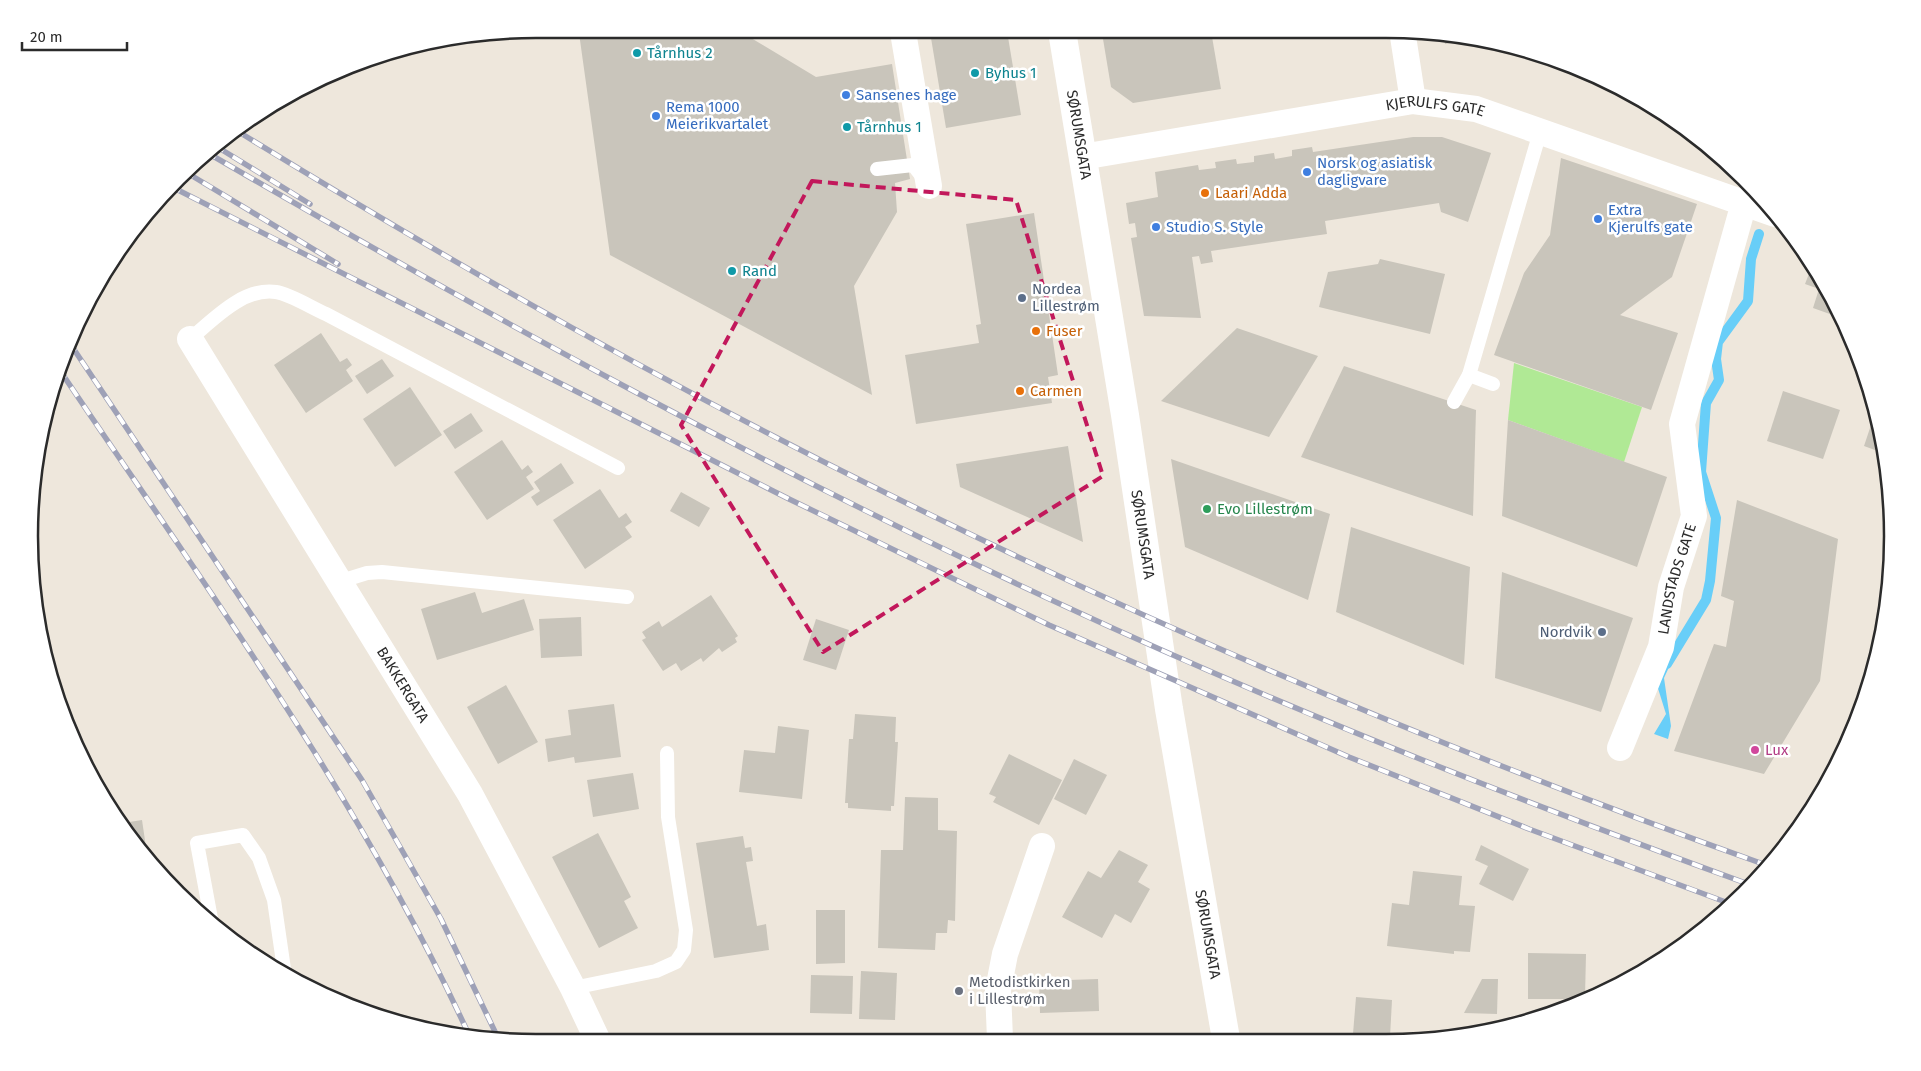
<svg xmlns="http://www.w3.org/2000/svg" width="1921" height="1071" font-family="'Fira Sans',sans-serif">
<rect width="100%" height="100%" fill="#eee7dc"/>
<path fill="#b0e995" d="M1514 363 1642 407 1624 462 1508 420Z"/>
<path fill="#68cef8" d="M1671 652 1675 654 1664 678 1671 726 1668 739 1654 734 1666 714 1656 682Z"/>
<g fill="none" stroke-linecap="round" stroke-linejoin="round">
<path stroke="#68cef8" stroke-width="10" d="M1667 664 1706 600 1710 581 1716 518 1701 472 1706 403 1719 380 1716 359 1718 342 1748 301 1751 259 1759 234"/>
</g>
<g fill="#c9c5bb">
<path d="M1007 31 1021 115 946 128 930 32Z"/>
<path d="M1112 31H1211L1221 89 1133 103 1111 87 1102 33Z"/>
<path d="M741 32 816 77 892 64 910 179 895 183 897 212 854 286 872 395 610 255 579 33Z"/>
<path d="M1443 34 1474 39 1445 44Z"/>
<path d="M1413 137H1442L1491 153 1468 222 1441 212 1439 203 1325 221 1327 234 1211 251 1213 262 1201 264 1199 256 1192 257 1201 318 1144 316 1131 238 1137 237 1135 223 1129 224 1126 203 1158 197 1155 172 1198 165 1199 170 1216 168 1215 162 1236 159 1237 164 1254 162V156L1274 153 1275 159 1292 156V150L1312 147 1313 152Z"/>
<path d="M1561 158 1697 204 1672 277 1620 315 1678 333 1651 410 1494 355 1524 273 1550 235Z"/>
<path d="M1034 213 1058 375 1048 377 1052 403 916 424 905 355 979 343 976 325 981 324 966 224Z"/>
<path d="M1380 259 1445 274 1430 334 1319 307 1328 272 1378 264Z"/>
<path d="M1812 266 1840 312 1846 328 1839 326 1841 318 1813 308 1819 289 1805 284Z"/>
<path d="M1237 328 1318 356 1269 437 1161 401Z"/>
<path d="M321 333 340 362 347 358 352 365 346 370 353 381 306 413 274 365Z"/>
<path d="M382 359 394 376 367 394 355 376Z"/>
<path d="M1344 366 1476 410 1473 516 1301 457Z"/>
<path d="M410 387 442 435 395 467 363 419Z"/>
<path d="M1783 391 1840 410 1823 459 1767 441Z"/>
<path d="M1876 410 1883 453 1864 446Z"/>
<path d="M471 413 483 431 455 449 443 431Z"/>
<path d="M1508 420 1667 477 1637 567 1502 516Z"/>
<path d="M502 440 522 470 528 465 533 472 526 477 534 489 487 520 454 472Z"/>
<path d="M1068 446 1083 542 960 487 956 464Z"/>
<path d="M1171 459 1330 514 1308 600 1185 547Z"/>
<path d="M561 463 574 483 537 506 531 497 540 491 534 482Z"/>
<path d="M600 489 619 518 626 513 632 522 625 527 632 537 585 569 553 520Z"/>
<path d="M681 492 710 508 699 527 670 511Z"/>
<path d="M1737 500 1838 539 1820 681 1764 774 1674 751 1714 644 1726 647 1734 601 1721 596Z"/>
<path d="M1351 527 1470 567 1464 665 1336 612Z"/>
<path d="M1502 572 1633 618 1601 712 1495 678Z"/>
<path d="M475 592 482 613 524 599 534 630 437 660 421 609Z"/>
<path d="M711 595 738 636 735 638 737 642 722 652 719 648 703 662 701 658 681 671 676 663 663 671 642 640 646 638 642 632 659 621 662 627Z"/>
<path d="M581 617 582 656 541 658 539 619Z"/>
<path d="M816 619 849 630 836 670 803 660Z"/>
<path d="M506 685 538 742 498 764 467 707Z"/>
<path d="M614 704 621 757 575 763 574 757 548 762 545 739 571 735 568 710Z"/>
<path d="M855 714 896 717 895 742H898L894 806H891V811L848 808V803H845L849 739H853Z"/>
<path d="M778 726 809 730 802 799 739 792 744 750 775 753Z"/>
<path d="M1009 754 1062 780 1039 825 993 802 996 797 989 794Z"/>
<path d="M1074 759 1107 775 1086 815 1054 799Z"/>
<path d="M633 773 639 809 593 817 587 780Z"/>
<path d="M905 797 938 798V830L957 831 955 921 948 920 947 933H936L935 950 878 948 881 850H903Z"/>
<path d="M142 820 147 854 144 855 123 823Z"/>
<path d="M598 833 631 897 624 901 638 928 599 948 552 857Z"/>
<path d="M743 836 745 848 751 847 753 861 746 862 757 926 766 924 769 950 714 958 696 843Z"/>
<path d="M1481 845 1529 869 1513 901 1479 884 1488 866 1475 860Z"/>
<path d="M1119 850 1148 865 1138 882 1150 889 1131 923 1115 914 1102 938 1062 917 1088 871 1101 878Z"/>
<path d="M1413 871 1462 876 1459 905 1475 906 1470 952 1454 951V954L1387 946 1392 903 1409 905Z"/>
<path d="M816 910H845V963L816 964Z"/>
<path d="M1528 953 1586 954 1585 997 1581 999H1528Z"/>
<path d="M861 971 897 973 895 1020 859 1019Z"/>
<path d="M811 975 853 976 852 1014 810 1013Z"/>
<path d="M1098 979 1099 1011 1040 1013 1039 981Z"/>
<path d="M1482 979H1498L1497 1014 1464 1013Z"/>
<path d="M1356 997 1392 1000 1390 1037 1353 1034Z"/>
</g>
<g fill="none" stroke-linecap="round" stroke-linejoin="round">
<g stroke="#fff" stroke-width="14">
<path d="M877 169 913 165 924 179"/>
<path d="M190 339C213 320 243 287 276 292 290 294 312 308 326 314L618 468"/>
<path d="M1469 375 1493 384"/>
<path d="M1454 402 1469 375 1540 132"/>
<path d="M338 582 367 573 382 572 627 597"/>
<path d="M89 774 91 773"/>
<path d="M212 924 197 843 243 835 259 858 274 900 285 976"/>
<path d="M573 988 656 971 676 962 684 950 686 930 668 817 667 753"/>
</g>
<g stroke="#fff" stroke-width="26">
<path d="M1402 30 1413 101"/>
<path d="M903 32 929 186"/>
<path id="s1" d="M1082 157 1413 101 1476 109 1775 214"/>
<path id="s2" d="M190 339 470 794 573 988 598 1041"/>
<path id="s3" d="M1620 748 1661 647 1671 587 1694 516 1682 424 1744 203"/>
<path d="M1000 1039 998 990 1005 954 1042 846"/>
</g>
<path stroke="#fff" stroke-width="28" id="s4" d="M1062 31 1125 415 1169 709 1226 1039"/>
<defs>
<g id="rail">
<path d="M234 129C445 259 661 382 884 492 1170 634 1465 758 1766 865"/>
<path d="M214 145 310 204"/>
<path d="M206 152C483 313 766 468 1058 603 1284 708 1516 800 1751 885"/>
<path d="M184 171 338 264"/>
<path d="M170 186 789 499 1049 625 1349 757 1529 829 1731 904"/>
<path d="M69 342 362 780 441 919 499 1040"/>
<path d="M59 369C204 585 360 797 469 1035"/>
</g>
</defs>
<use href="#rail" stroke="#9ea1b7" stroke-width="5.5"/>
<use href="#rail" stroke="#fff" stroke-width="4" stroke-dasharray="11" stroke-linecap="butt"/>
</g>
<path fill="none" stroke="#c2185b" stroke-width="4" stroke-dasharray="10 6" stroke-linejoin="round" d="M812 181 1016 200 1103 476 823 652 681 425Z"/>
<g fill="#0f9aa8" stroke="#fff" stroke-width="2">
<circle cx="637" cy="53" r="5"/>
<circle cx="975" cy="73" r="5"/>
<circle cx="847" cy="127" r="5"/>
<circle cx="732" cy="271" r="5"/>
</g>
<g fill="#3f7fe0" stroke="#fff" stroke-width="2">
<circle cx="846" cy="95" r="5"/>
<circle cx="656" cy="116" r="5"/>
<circle cx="1307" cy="172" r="5"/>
<circle cx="1598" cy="219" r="5"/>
<circle cx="1156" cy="227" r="5"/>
</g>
<g fill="#e8710a" stroke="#fff" stroke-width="2">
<circle cx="1205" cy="193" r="5"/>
<circle cx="1036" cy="331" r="5"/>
<circle cx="1020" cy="391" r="5"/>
</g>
<g fill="#5c6f8a" stroke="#fff" stroke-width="2">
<circle cx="1022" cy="298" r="5"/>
<circle cx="1602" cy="632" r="5"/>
</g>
<circle fill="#2e9e5b" stroke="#fff" stroke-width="2" cx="1207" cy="509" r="5"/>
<circle fill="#d1479c" stroke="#fff" stroke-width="2" cx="1755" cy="750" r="5"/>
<circle fill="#6b7280" stroke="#fff" stroke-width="2" cx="959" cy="991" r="5"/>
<g text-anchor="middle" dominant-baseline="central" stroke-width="5" stroke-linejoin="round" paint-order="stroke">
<g font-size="15" fill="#0d838f" stroke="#fff" text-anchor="start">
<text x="647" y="53">Tårnhus 2</text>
<text x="985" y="73">Byhus 1</text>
<text x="857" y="127">Tårnhus 1</text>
<text x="742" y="271">Rand</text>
</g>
<g font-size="15" fill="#366cbe" stroke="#fff" text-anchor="start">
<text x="856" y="95">Sansenes hage</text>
<text x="666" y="107">Rema 1000<tspan x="666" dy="17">Meierikvartalet</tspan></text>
<text x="1317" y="163">Norsk og asiatisk<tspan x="1317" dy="17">dagligvare</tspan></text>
<text x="1608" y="210">Extra<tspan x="1608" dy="17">Kjerulfs gate</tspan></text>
<text x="1166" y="227">Studio S. Style</text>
</g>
<g font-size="15" fill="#2b2b2b" stroke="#fff">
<text stroke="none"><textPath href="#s1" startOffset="358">KJERULFS GATE</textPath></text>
<text stroke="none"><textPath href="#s4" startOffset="105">SØRUMSGATA</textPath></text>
<text stroke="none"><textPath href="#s4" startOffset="510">SØRUMSGATA</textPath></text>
<text stroke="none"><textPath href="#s3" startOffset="179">LANDSTADS GATE</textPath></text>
<text stroke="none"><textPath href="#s2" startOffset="406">BAKKERGATA</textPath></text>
<text stroke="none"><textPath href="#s4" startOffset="915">SØRUMSGATA</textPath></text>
</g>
<g font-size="15" fill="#c56008" stroke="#fff" text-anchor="start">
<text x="1215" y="193">Laari Adda</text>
<text x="1046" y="331">Fuser</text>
<text x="1030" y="391">Carmen</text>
</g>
<g font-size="15" fill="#4e5e75" stroke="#fff" text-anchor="start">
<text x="1032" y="289">Nordea<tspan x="1032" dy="17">Lillestrøm</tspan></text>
<text x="1592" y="632" text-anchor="end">Nordvik</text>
</g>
<g font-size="15" fill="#27864d" stroke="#fff" text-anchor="start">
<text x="1217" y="509">Evo Lillestrøm</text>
</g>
<g font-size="15" fill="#b23c85" stroke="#fff" text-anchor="start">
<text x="1765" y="750">Lux</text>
</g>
<g font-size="15" fill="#5b616d" stroke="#fff" text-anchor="start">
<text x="969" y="982">Metodistkirken<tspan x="969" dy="17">i Lillestrøm</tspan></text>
</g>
</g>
<path d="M0 0H1921V1071H0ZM536 38H1386A498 498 0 0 1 1884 536V536A498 498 0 0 1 1386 1034H536A498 498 0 0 1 38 536V536A498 498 0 0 1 536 38Z" fill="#fff" fill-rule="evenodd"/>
<path fill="none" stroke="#2b2b2b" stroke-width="2.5" d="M536 38H1386A498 498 0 0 1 1884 536V536A498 498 0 0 1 1386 1034H536A498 498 0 0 1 38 536V536A498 498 0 0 1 536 38Z"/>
<path d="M22 42v8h105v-8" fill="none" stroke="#2b2b2b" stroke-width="2.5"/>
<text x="30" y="42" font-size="15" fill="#2b2b2b" stroke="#ffffff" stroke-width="4" paint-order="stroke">20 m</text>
</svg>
